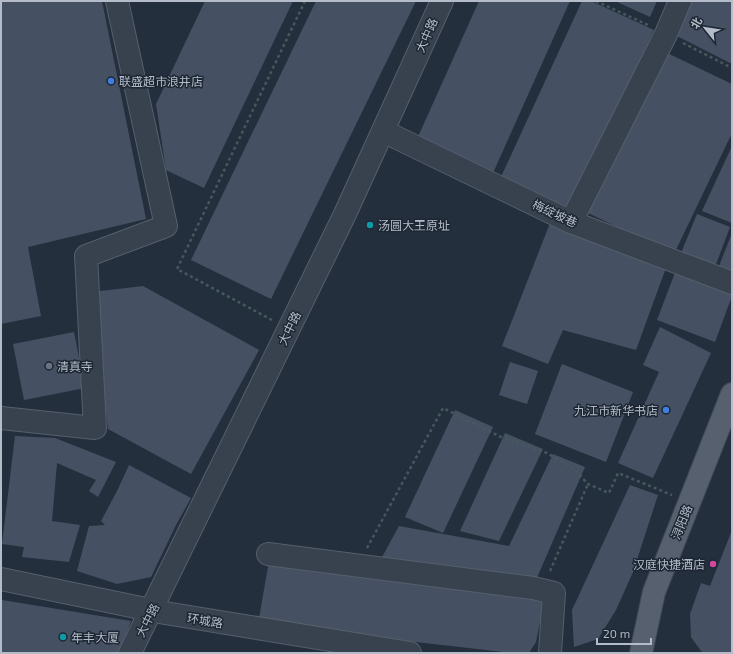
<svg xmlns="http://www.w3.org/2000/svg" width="733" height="654" font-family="'Exo 2','Noto Sans SC',sans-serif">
<rect width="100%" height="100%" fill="#242f3e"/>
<g fill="#455162">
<path d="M1 1H102L146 219 28 247 41 316 1 324Z"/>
<path d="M205 1H293L204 188 166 170 156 104Z"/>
<path d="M316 1H416L271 299 191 260Z"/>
<path d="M479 1H570L493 173 417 139Z"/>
<path d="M582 1H591L654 30 571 212 500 179Z"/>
<path d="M615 1H657L650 17Z"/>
<path d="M686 1H732V64L671 33Z"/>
<path d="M665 52 732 84V133L674 254 588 213Z"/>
<path d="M732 146V223L702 211Z"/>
<path d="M697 214 730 227 715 267 681 253Z"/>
<path d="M550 223 667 265 636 350 563 330 548 364 502 346Z"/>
<path d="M732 233V273L719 266Z"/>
<path d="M676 270 732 292V296L715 342 657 320Z"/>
<path d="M143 286 259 350 191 474 108 429 92 292Z"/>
<path d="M660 327 711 353 653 478 618 463 659 372 643 365Z"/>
<path d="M74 332 85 388 24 400 13 344Z"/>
<path d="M510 362 538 371 527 404 499 395Z"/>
<path d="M562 364 633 392 606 462 535 434Z"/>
<path d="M455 410 493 427 443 533 405 517Z"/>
<path d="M505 433 543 449 499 541 460 531Z"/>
<path d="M15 436 55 438 116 462 98 497 89 491 96 480 57 463 52 521 80 525 69 562 22 557 24 547 2 544Z"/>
<path d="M553 454 585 467 536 580 381 559 399 526 509 546Z"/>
<path d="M129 465 191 498 176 525 151 577 117 584 77 571 89 526 105 525 101 521 117 491Z"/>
<path d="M630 485 658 495 633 572 616 610 598 639 574 647 572 610Z"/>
<path d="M732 530V653H704L701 651 691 637 690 614 701 583 710 586Z"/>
<path d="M269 561 545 597 536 642 529 653H512L258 624Z"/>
<path d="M2 600 131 621 120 653H1V601Z"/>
</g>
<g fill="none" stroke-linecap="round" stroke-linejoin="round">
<defs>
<g id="minor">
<path d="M383 131 571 222 732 283"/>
<path d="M571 222 666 34 680 1"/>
<path d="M1 418 95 428 86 256 166 226 117 1"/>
<path d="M268 554 533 588 554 593 550 653"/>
<path d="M1 579 165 613 410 653"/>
<path d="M130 653 345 214 442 1"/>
</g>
<path id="major" d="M641 653 654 592 732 394"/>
</defs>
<use href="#minor" stroke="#565f6c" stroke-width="24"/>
<use href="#major" stroke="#414a57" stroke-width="24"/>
<g stroke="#44595c" stroke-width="2.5" stroke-dasharray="3 3" stroke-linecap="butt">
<path d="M596 1 648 25"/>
<path d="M683 43 732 68"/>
<path d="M272 320 177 269 305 1"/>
<path d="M367 548 443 408 501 437 547 453 575 470 588 484 609 493 618 473 672 495"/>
<path d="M550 571 588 484"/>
</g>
<use href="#minor" stroke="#38414e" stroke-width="22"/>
<use href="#major" stroke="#56606e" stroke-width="22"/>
</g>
<g fill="#3f7fe0" stroke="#1d2633" stroke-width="1.5">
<circle cx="111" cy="81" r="4"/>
<circle cx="666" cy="410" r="4"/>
</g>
<g fill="#0f9aa8" stroke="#1d2633" stroke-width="1.5">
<circle cx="370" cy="225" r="4"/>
<circle cx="63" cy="637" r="4"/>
</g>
<circle fill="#6b7280" stroke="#1d2633" stroke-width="1.5" cx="49" cy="366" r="4"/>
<circle fill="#d1479c" stroke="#1d2633" stroke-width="1.5" cx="713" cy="564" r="4"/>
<g text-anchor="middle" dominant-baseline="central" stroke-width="3" stroke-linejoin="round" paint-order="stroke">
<g font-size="12" fill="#b4bcc9" stroke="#1d2633">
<text transform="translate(426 35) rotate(-66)">大中路</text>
<text transform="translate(555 213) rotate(25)">梅绽坡巷</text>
<text transform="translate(289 328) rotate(-64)">大中路</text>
<text transform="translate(681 522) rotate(-68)">浔阳路</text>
<text transform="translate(147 620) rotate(-63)">大中路</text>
<text transform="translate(205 620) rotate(9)">环城路</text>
</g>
<g font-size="12" fill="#b4bcc9" stroke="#1d2633" text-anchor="start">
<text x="119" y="81">联盛超市浪井店</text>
<text x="378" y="225">汤圆大王原址</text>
<text x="57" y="366">清真寺</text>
<text x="658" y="410" text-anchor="end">九江市新华书店</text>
<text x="705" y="564" text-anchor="end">汉庭快捷酒店</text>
<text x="71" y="637">年丰大厦</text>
</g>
</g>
<rect width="733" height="654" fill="none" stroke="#b4bcc9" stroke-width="4"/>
<g transform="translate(705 28) rotate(300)" stroke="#1d2633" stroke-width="3" paint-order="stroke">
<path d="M0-3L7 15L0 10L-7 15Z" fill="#b4bcc9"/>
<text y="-6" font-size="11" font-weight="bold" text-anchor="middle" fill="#b4bcc9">北</text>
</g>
<path d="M597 638v6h54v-6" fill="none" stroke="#b4bcc9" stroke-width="2"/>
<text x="603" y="638" font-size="12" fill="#b4bcc9" stroke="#1d2633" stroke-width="3" paint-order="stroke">20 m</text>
</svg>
